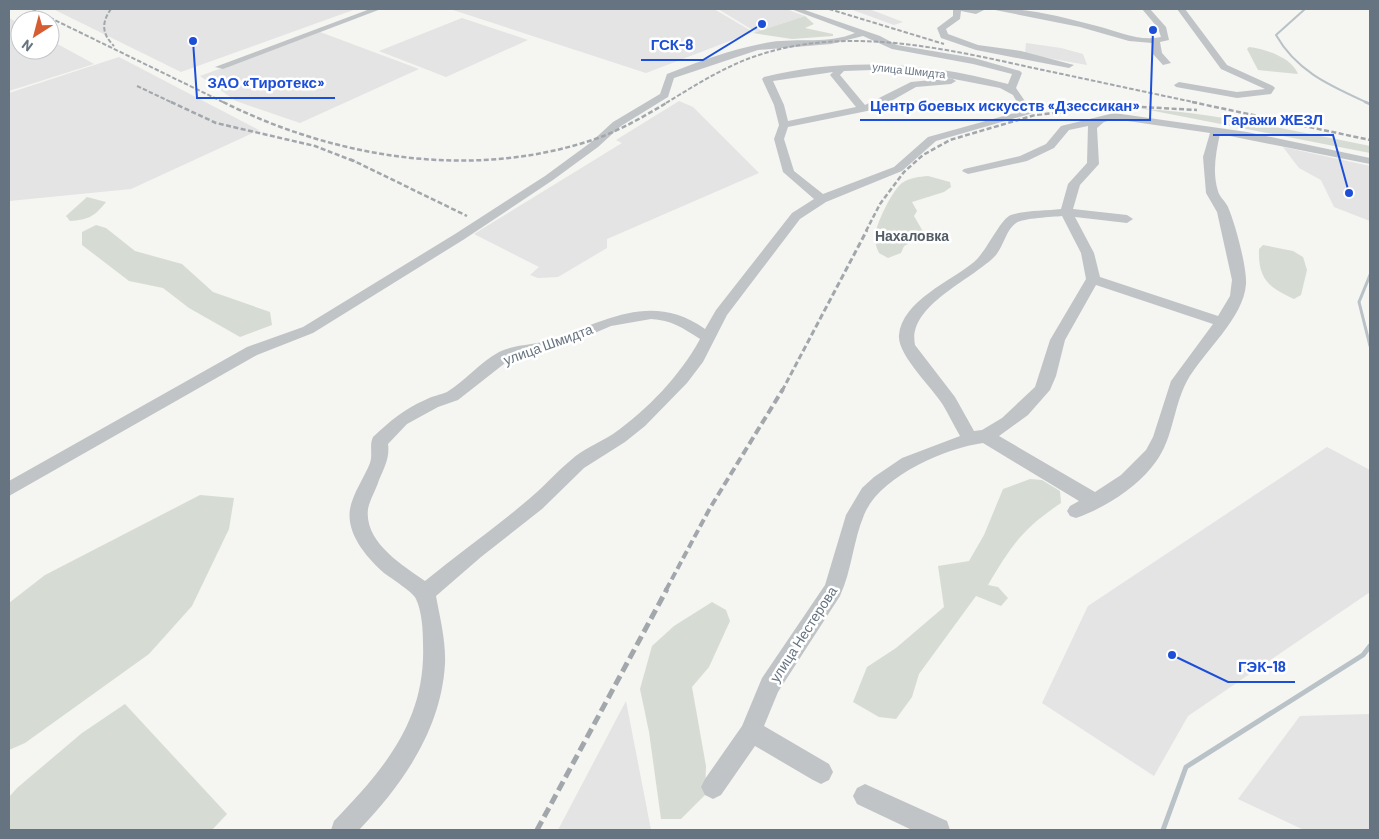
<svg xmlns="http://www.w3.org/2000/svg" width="1379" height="839" font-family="Barlow,sans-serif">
<rect width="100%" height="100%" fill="#f5f5f2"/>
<g fill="#e3e4e3">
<path d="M53 9H356L181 72Z"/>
<path d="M450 9H714L753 32 646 73Z"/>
<path d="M718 9H786L805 16 756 32Z"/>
<path d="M850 9H869L903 22 894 25Z"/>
<path d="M9 18 20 24V50H50V40L94 64 9 91Z"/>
<path d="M462 18 528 40 446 77 379 51Z"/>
<path d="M320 32 419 69 300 123 236 101 200 76Z"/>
<path d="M1026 43 1061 48 1083 54 1087 65 1025 54Z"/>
<path d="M119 57 259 130 131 189 9 201V93Z"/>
<path d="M679 101 693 107 759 173 607 239V248L558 277 538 278 530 275 539 267 474 234 622 143 616 140Z"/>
<path d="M1283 147 1370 166V221L1334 207 1321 180 1299 168Z"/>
<path d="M1327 447 1370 470V592L1188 716 1154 776 1042 703 1088 606Z"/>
<path d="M626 701 651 830H558Z"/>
<path d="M1370 714V830H1304L1238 799 1300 716Z"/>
</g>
<g fill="#d6dcd3">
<path d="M805 16 814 24 805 28 833 34V36L792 39 753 33Z"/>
<path d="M1249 47C1266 49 1292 58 1298 74L1258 70 1247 49Z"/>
<path d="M1144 109C1218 113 1297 132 1370 146V153Z"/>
<path d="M928 176 950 182 951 187 944 192 912 202 917 211 914 216 925 235 904 246 901 253 888 258 879 253C877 249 875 243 875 238 874 227 893 189 902 183 911 177 919 177 928 176Z"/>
<path d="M87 197 106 202C95 216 88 220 70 221L66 216Z"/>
<path d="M96 225 106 228 135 251 182 264 213 292 270 312 272 325 240 337 189 308 163 288 129 281 82 245V232Z"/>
<path d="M1263 245 1293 251 1303 257 1307 270 1301 295 1294 299C1268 287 1258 279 1259 249Z"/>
<path d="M1030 479 1042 480 1060 491 1061 503C1022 529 1011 546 988 585L998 587 1008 598 1001 606 976 596 919 674 912 697 896 719 879 717 853 702 867 667 896 648 944 607 938 566 969 561 984 535 1003 489Z"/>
<path d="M200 495 234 498 229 529 192 606 149 654 25 743 9 750V603L45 575Z"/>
<path d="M712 602 726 610 730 621 709 667 692 687 706 766 705 795 681 819H661L649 732 640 689 652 646 674 626Z"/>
<path d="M125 704 227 814 212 830H9V797L17 788 82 733Z"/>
</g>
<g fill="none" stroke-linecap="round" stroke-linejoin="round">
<path stroke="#b9c2c7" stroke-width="2" d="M1305 9 1276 35C1297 72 1331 86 1368 103"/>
<path stroke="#b9c2c7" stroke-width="2.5" d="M1365 102 1370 104"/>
<path stroke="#b9c2c7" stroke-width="3" d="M1370 275 1359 302 1370 346"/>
<path stroke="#b9c2c7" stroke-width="5" d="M1163 830 1186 767 1363 655 1370 646"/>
<g fill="#c0c4c7" fill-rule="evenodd">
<path d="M370 9H381L223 69 215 67Z"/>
<path d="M791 9H802L880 36 897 45 974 58 1020 71 1022 73 1016 88 1033 113 936 141 902 171 826 202 800 219 727 315 703 362 687 383 645 426 625 442 584 468 542 509 481 557 436 596C440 618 446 641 445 664 441 730 403 784 359 830H331L334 821C384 769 426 721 423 644 423 630 422 612 416 599 413 592 392 579 384 573 367 558 346 534 350 509 353 493 364 478 370 463 373 454 369 445 373 437 389 422 404 409 425 400 432 396 440 395 447 392 465 381 480 362 499 352 515 344 537 345 554 339 608 320 652 292 705 329L716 310 792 213 814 199 783 172 774 139 779 125 774 105 762 79 764 77C844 57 928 62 1008 84L1012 74 973 64 892 49 863 36 831 44 758 50 674 78 668 97 621 126 598 147 553 180 463 240 313 333 257 355 9 496V481L247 347 303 327 455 234 545 176 590 143 613 122 660 94 667 74C700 61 735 48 771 42 798 38 829 44 855 33ZM872 70 923 73 1000 88 1013 95 1022 111 928 137 894 167 823 194 794 171 784 139 788 127 877 109 916 87 951 84 956 81 951 78 911 82 865 105 840 75 844 71ZM833 72 830 75 856 107 788 121 784 105 773 81ZM651 319C671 320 683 328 700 339 680 376 647 410 613 434 599 443 583 449 571 460 556 472 544 487 529 499 495 528 459 553 425 581 402 565 364 542 368 509 370 499 376 490 379 480 384 468 390 458 388 444L407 424 438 407 458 400 509 360 562 347 611 326Z"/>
<path d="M953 9H986L976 14 961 11 960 19 946 29 948 34 978 45 1021 51 1074 65 1069 68 976 50 941 38 937 28 953 16Z"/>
<path d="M990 9C1025 7 1063 17 1097 26 1118 31 1139 42 1161 37L1158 28 1142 9H1150L1166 27 1169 40 1160 42 1162 53 1171 63 1163 65 1153 54 1152 43 1129 41 1080 27Z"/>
<path d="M1177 9H1185L1227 65 1273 86 1275 88 1271 94 1237 98 1176 87 1174 85 1179 82 1237 92 1265 89 1221 69Z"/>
<path d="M1114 113 1247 132 1370 158V164L1220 134C1216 152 1212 172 1218 191 1219 196 1225 201 1228 207 1235 223 1247 267 1246 284 1244 318 1203 352 1187 381 1172 409 1174 442 1151 468 1133 490 1102 509 1076 518L1070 516 1067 511 1070 506 1079 501 983 443C945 448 879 477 864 515 853 541 852 570 840 596L778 692 764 726 829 764 833 772 829 780 821 784 813 780 755 746 721 795 713 799 705 795 701 787 705 779 742 726 762 678 825 585 846 515 862 488 874 477 902 458 960 436C954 426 949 415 943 405 933 388 897 355 899 335 902 301 951 281 974 262 987 251 1000 219 1011 215 1026 210 1046 211 1061 209L1068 184 1087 163 1088 126 1069 130 1054 148 1027 161 968 174 962 171 964 169 1020 156 1046 144 1061 126ZM1114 119 1210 133 1203 157 1206 193 1217 212 1232 280 1230 296 1218 316 1100 277 1094 253 1075 217 1127 223 1133 219 1127 215 1073 209 1080 185 1099 164 1097 128 1104 122ZM1062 216 1081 253 1086 279 1050 340 1035 387 1002 418 982 430 974 431 955 397 915 345C907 305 973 280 996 255 1004 245 1006 230 1016 223 1024 218 1052 217 1062 216ZM1096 285 1213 324 1171 381 1153 437 1146 450 1121 475 1095 492 999 436 1028 415 1050 390 1056 376 1065 340Z"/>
<path d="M865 784 947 821 950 830H912L857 804 853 796 857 788Z"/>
</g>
<g stroke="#a2a7ac" stroke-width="2" stroke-dasharray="4.5 2" stroke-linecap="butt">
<path d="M32 9 225 103"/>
<path d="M111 9C101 23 102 34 114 46"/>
<path d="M829 9 944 44"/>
<path d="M137 86 173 103"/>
<path d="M666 103C694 86 722 68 753 57 845 24 947 49 1038 69 1091 80 1145 92 1198 103"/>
</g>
<g stroke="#a2a7ac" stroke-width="2.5" stroke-dasharray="5 2.5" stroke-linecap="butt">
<path d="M171 102 216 123 315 146 356 162"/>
<path d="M223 102C337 159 476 181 598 138 623 129 646 115 668 102"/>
<path d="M1192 102 1370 140"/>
<path d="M350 159 467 216"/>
<path d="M866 231 880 204 904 172 923 155 950 140 1035 115 1123 106 1197 110"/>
</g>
<path stroke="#a2a7ac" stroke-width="3" stroke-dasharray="6 3" stroke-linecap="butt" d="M782 391 867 230"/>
<path stroke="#a2a7ac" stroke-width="4" stroke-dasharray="8 4" stroke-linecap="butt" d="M666 590 710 508 783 389"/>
<path stroke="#a2a7ac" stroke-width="5" stroke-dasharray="10 5" stroke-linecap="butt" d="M537 830 667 589"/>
</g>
<g text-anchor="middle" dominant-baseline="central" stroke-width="5" stroke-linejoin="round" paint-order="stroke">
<g font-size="11" fill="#667481" stroke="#fff">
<text transform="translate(909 70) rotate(6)">улица Шмидта</text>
</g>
<g font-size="14" font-weight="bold" fill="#545d66" stroke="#fff">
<text x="912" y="235">Нахаловка</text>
</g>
<g font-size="14" fill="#667481" stroke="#fff">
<text transform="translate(548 344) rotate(-20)">улица Шмидта</text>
<text transform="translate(803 634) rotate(-57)">улица Нестерова</text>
</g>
</g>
<path fill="none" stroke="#1d4ed8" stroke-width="2" d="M762 24L703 60H641M193 41L197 98H335M1153 30L1150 120H860M1349 193L1333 135H1213M1172 655L1228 682H1295"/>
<g fill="#1d4ed8" stroke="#fff" stroke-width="2">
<circle cx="762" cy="24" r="5"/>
<circle cx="193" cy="41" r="5"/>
<circle cx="1153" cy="30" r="5"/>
<circle cx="1349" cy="193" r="5"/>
<circle cx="1172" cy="655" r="5"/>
</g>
<g font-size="15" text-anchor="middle" font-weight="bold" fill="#1d4ed8" stroke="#fff" stroke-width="5" stroke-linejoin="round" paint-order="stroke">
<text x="672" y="50">ГСК-8</text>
<text x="266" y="88">ЗАО «Тиротекс»</text>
<text x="1005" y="111">Центр боевых искусств «Дзессикан»</text>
<text x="1273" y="125">Гаражи ЖЕЗЛ</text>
<text x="1262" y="672">ГЭК-18</text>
</g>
<rect width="1379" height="839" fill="none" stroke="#667481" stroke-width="20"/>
<g transform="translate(35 35) rotate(216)"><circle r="24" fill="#ffffff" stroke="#c2c7cd"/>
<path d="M0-4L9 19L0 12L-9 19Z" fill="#d65d31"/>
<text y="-8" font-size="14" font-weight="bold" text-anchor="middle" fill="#667481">N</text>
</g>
</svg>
